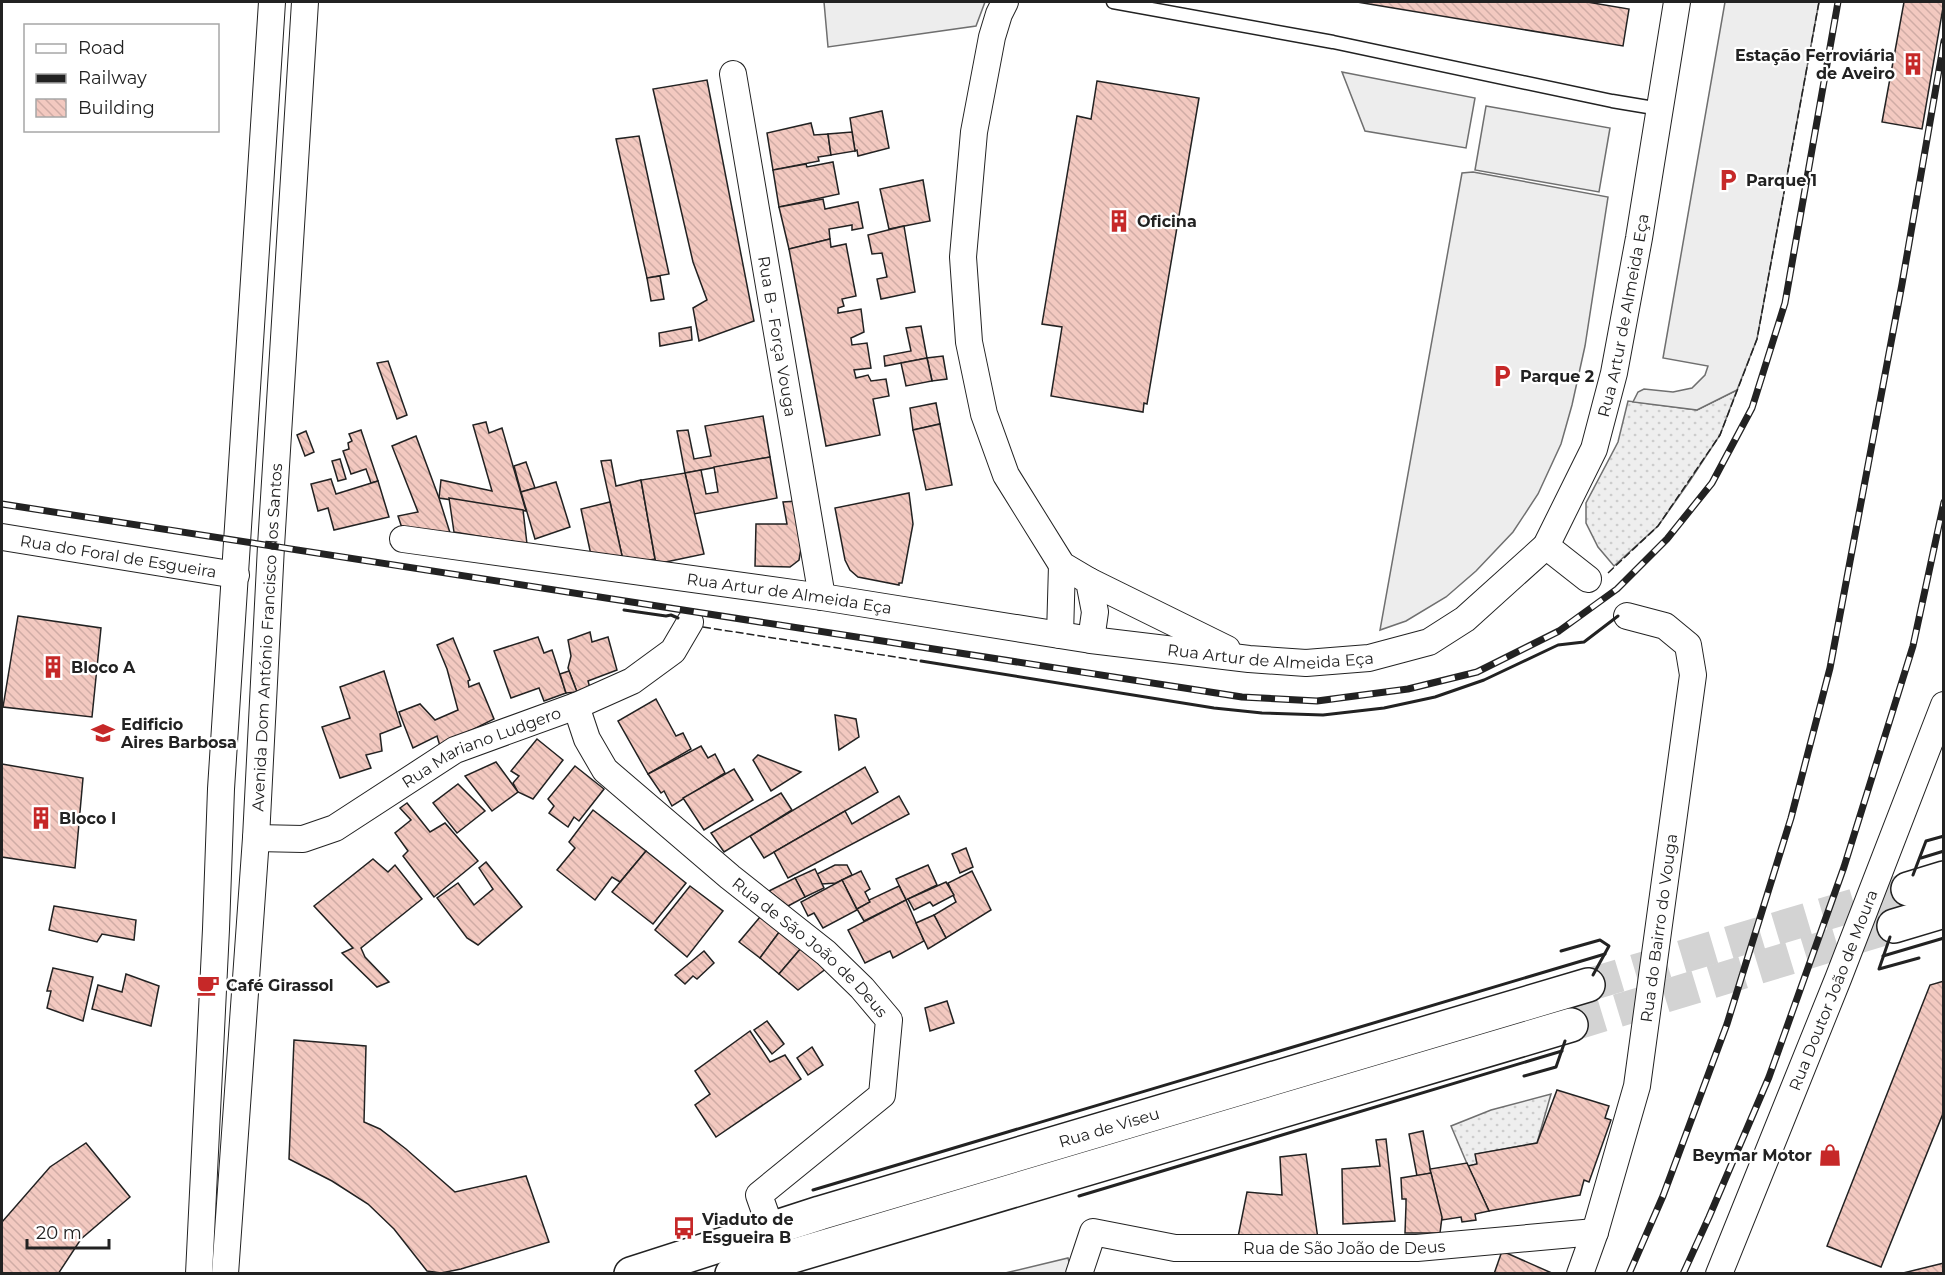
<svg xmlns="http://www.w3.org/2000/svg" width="1945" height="1275" viewBox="0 0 1945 1275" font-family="Montserrat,sans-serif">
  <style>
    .grass { fill: url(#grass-dots); stroke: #6f6f6f; stroke-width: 1.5 }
    .parking { fill: #ededed; stroke: #6f6f6f; stroke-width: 1.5 }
    .building { fill: url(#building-back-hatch); stroke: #222; stroke-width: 1.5 }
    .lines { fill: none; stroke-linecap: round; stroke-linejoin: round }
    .secondary-tunnel { stroke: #d3d3d3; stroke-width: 33; stroke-dasharray: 33 16; stroke-linecap: butt }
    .service-casing { stroke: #222; stroke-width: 15 }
    .minor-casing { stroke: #222; stroke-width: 28 }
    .secondary-casing { stroke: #222; stroke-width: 36 }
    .service { stroke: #fff; stroke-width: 12 }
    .minor { stroke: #fff; stroke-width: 26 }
    .secondary { stroke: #fff; stroke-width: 33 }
    .rail-casing { stroke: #222; stroke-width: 7 }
    .rail { stroke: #fff; stroke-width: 4.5; stroke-dasharray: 14; stroke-linecap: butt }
    .fence { stroke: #222; stroke-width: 1.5; stroke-dasharray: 8 3; stroke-linecap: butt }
    .wall { stroke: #222; stroke-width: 3 }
    .labels { text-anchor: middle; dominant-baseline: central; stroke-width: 4.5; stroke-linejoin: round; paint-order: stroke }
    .poi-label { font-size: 16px; font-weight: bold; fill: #222; stroke: #fff; text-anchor: start }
    .street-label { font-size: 16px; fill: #222; stroke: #fff }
  </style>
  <defs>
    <pattern id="grass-dots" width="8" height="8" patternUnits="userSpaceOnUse" patternTransform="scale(1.5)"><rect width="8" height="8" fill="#eee"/><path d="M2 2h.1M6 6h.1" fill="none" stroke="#ccc" stroke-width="1.8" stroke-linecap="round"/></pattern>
    <pattern id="building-back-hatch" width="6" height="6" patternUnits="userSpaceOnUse" patternTransform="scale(1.5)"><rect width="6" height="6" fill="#f3c9c0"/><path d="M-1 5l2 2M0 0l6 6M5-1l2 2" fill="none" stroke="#d0aca5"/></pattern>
  </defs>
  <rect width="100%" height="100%" fill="#fff"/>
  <g class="grass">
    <polygon points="1737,390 1720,435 1689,482 1658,526 1614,566 1598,547 1586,523 1586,503 1618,442 1628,401 1697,410"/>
    <polygon points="1551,1094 1537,1143 1476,1154 1477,1164 1468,1166 1451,1126 1491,1110"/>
  </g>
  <g class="parking">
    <polygon points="824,2 985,2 976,26 828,47"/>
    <polygon points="1725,2 1819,2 1757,339 1737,390 1697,410 1633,402 1638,392 1644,389 1673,392 1692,388 1705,375 1708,366 1663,358"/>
    <polygon points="1342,72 1475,98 1466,148 1365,131"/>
    <polygon points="1486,106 1610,128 1599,192 1475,170"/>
    <polygon points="1473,172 1608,197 1585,346 1572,405 1561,444 1538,494 1513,532 1476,571 1446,597 1406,621 1380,630 1462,173"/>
    <polygon points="1068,1258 1072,1273 1001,1274"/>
  </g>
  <g class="building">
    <polygon points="1357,2 1587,2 1629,9 1623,46"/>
    <polygon points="1904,2 1944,2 1922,129 1882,122"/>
    <polygon points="707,80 754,321 699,341 693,308 707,300 693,262 653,89"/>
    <polygon points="1097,81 1199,98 1147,404 1144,403 1143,412 1051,396 1062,327 1042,324 1077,116 1091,119"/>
    <polygon points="882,111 889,148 858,156 857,150 855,151 850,118"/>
    <polygon points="811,123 814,135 828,134 831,155 818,157 819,161 773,170 767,133"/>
    <polygon points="852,132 855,151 831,155 828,134"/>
    <polygon points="639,136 669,274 647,278 616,139"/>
    <polygon points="833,162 839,194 779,207 773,170 806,164 807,167"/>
    <polygon points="923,180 930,221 889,229 880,189"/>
    <polygon points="823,199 825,209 858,202 863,228 852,230 852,225 829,229 830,239 789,249 779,207"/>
    <polygon points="904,226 915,292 881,299 877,279 887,277 882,253 872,254 868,235"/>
    <polygon points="830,239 831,247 846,244 856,296 842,299 844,306 838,308 838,313 861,309 864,332 851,338 852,345 867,343 871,368 854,370 856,378 868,375 871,381 886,379 889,396 873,399 880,435 826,446 789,249"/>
    <polygon points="660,276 664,299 651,301 647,278"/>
    <polygon points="921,326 927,358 885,366 884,356 911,351 906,328"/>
    <polygon points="691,327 692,340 660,346 659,333"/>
    <polygon points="943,356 947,379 932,381 927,358"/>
    <polygon points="927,358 932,381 906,386 901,363"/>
    <polygon points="388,361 407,415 397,419 377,363"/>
    <polygon points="936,403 940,424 913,430 910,408"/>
    <polygon points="763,416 770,457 685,473 677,431 688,430 694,459 711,456 705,426"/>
    <polygon points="486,422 489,433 502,428 526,511 439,498 441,480 492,491 473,425"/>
    <polygon points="940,424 952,485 926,490 913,430"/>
    <polygon points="361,430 378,481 371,483 366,469 351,474 343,451 349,449 348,443 352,441 349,434"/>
    <polygon points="306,431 314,452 305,456 297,435"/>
    <polygon points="416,436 439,498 452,539 403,531 398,516 418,512 392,446"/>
    <polygon points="770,457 777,498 694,514 685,473 701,470 706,494 718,492 714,467"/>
    <polygon points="340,459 346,479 338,481 332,461"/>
    <polygon points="611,460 616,486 641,480 655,559 624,565 601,461"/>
    <polygon points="526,462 535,488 521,492 514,466"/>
    <polygon points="685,473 704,554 656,564 641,480"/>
    <polygon points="331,479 336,494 378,481 389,517 334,530 328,508 318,511 311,484"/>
    <polygon points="556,482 570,527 535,539 521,492"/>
    <polygon points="909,493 913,524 902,583 899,583 899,585 858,577 850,570 845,560 835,508"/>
    <polygon points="449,498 523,510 527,544 454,532"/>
    <polygon points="797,501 803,537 799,560 790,567 755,566 756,524 787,524 783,502"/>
    <polygon points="610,502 623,560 591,555 581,509"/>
    <polygon points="18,616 101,628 92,717 3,707"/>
    <polygon points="590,632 592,642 608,637 617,670 588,681 590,688 577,692 568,668 571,656 568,640"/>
    <polygon points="538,637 544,653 552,650 566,693 544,701 539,688 511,698 494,651"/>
    <polygon points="453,638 470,680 468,681 469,687 479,683 494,719 440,746 437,736 413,748 399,712 420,704 435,720 458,710 447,669 437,645"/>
    <polygon points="384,671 401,726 380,734 382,751 366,755 371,768 340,778 322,727 350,718 340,687"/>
    <polygon points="569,671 577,692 566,693 560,674"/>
    <polygon points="656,699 676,736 683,733 691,749 648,774 618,721"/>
    <polygon points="835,715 856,719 859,737 839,750"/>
    <polygon points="537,739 563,760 533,799 518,792 513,783 519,776 511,771"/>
    <polygon points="701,746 708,758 715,754 725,773 672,806 664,791 661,793 648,774"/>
    <polygon points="758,755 801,772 771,791 753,760"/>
    <polygon points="496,762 518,792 492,811 465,776"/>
    <polygon points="2,764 83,778 75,868 2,857"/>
    <polygon points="575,766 604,789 579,821 574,817 568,827 549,813 554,806 548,799"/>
    <polygon points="865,767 878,792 764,858 750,836"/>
    <polygon points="734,769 753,800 704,830 683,798"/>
    <polygon points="458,784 485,811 457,833 433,803"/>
    <polygon points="781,793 792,810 724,852 711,833"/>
    <polygon points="899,796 909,814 788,878 774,852 845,811 852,824"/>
    <polygon points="407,803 430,832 445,823 478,861 434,897 403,856 408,851 395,833 411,820 400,808"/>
    <polygon points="593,810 646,851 620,882 612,877 595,900 557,870 575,848 569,842"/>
    <polygon points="966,848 973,867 960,873 952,854"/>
    <polygon points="646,851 686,883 653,924 612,892"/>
    <polygon points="373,859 388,872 395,865 422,899 361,948 365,957 389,982 377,987 342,953 353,948 314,906"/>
    <polygon points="486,862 522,907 478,945 467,938 437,898 458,883 474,905 493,889 479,868"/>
    <polygon points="835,865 847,865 852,875 836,883 822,884 817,874"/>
    <polygon points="928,865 937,885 906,900 896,879"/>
    <polygon points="815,869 824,888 805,897 795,878"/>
    <polygon points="861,871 870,889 865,892 870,902 857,909 842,880"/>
    <polygon points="972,871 991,910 946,938 934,915 956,902 948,883"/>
    <polygon points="795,878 805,897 788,906 769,891"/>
    <polygon points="842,880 857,910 823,928 814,913 808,916 801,902"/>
    <polygon points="946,882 954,895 933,906 930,902 914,910 908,899"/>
    <polygon points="690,886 723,911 687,957 655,930"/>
    <polygon points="899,886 906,900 864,921 857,909 870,902 869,900"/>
    <polygon points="906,900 924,941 893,958 890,951 865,963 848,930"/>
    <polygon points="54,906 136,920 134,940 102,934 97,942 49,930"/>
    <polygon points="934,915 946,938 928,949 916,923"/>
    <polygon points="760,917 780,931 760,958 739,942"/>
    <polygon points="780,931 802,947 779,974 760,958"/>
    <polygon points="802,947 827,968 798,990 779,974"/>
    <polygon points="704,951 714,963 697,979 693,976 685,984 675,975"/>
    <polygon points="53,968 93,977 83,1021 47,1008 51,991 47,991"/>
    <polygon points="126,974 159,986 151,1026 92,1009 98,985 122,992"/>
    <polygon points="1944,981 1944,1111 1881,1267 1827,1246 1930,985"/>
    <polygon points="947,1001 954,1023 930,1031 925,1008"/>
    <polygon points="767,1021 784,1044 772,1054 754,1030"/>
    <polygon points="750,1031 770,1062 785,1055 801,1079 716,1137 695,1105 710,1094 695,1071"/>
    <polygon points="294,1040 366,1046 364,1122 380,1129 406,1149 455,1192 526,1176 549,1242 461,1269 441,1273 427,1271 394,1229 368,1204 332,1181 289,1159"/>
    <polygon points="812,1047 823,1065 808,1075 797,1058"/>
    <polygon points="1557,1090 1609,1106 1605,1118 1611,1120 1589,1182 1584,1180 1580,1195 1489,1211 1468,1166 1477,1164 1475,1154 1537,1143"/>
    <polygon points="1423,1131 1431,1173 1417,1176 1409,1134"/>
    <polygon points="1386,1139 1395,1221 1343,1224 1342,1169 1380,1166 1376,1140"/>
    <polygon points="86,1143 130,1197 81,1239 58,1274 2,1274 2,1222 50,1167"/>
    <polygon points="1306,1154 1318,1239 1238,1237 1247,1192 1282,1195 1280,1157"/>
    <polygon points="1467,1163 1489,1211 1475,1214 1476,1220 1462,1222 1461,1217 1442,1220 1430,1169"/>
    <polygon points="1431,1173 1442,1217 1440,1233 1405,1233 1406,1205 1406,1199 1402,1199 1401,1178"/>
    <polygon points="1502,1251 1554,1274 1494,1274"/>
    <polygon points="1944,1263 1944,1274 1899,1274"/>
  </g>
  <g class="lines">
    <g class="secondary-tunnel">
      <polyline points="1588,985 1908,889"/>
      <polyline points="1571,1025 1894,926"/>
    </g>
    <g class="service-casing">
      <polyline id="service" points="1113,2 1333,42 1612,101 1660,109"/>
    </g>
    <g class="minor-casing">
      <g id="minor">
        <polyline points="1005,2 999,14 992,37 974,132 963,257 969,342 984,414 1006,475 1062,565 1089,581 1095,612 1091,640"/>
        <path id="s1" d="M733,74L822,597"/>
        <path id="s2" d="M2,537L236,575"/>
        <path id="s3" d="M403,539L822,597L1091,640L1249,659L1306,663L1369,658L1429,642L1465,619L1546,546L1594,449L1614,373L1639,238L1677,2"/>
        <polyline points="1546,546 1588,579"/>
        <polyline points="1089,581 1227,649"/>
        <polyline points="1060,635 1062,565"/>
        <path id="s4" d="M576,706L587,739L605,770L730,877L826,953L862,988L889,1020L882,1095L759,1195L771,1229"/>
        <path id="s5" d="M256,838L303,839L335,828L455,750L576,706L632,681L673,651L690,622"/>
        <polyline points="199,1274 216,929 221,789 272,2"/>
        <path id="s6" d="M225,1274L256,838L271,546L305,2"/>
        <path id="s7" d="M1079,1274L1093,1232L1175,1248H1417L1595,1232"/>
        <path id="s8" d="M1580,1274L1595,1232L1637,1086L1693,675L1688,645L1665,626L1627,616"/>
        <path id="s9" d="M1719,1274L1838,979L1944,705"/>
      </g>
    </g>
    <g class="secondary-casing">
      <g id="secondary">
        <polyline points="1908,889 1944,878"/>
        <polyline points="1894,926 1944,911"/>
        <path id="s10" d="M631,1274L820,1213L1588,985"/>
        <polyline points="732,1274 1571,1025"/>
      </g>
    </g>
    <use href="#service" class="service"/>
    <use href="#minor" class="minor"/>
    <use href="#secondary" class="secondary"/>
    <g class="rail-casing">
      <g id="rail">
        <polyline points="2,504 1242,697 1317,701 1408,689 1477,672 1559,631 1617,589 1667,539 1712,483 1752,408 1785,303 1838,2"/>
        <polyline points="1629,1274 1663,1196 1727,1024 1791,818 1830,668 1902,284 1944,41"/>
        <polyline points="1683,1274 1709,1217 1769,1077 1844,867 1913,646 1944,502"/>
      </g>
    </g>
    <use href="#rail" class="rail"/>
    <g class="fence">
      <polyline points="1608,573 1658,526 1720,435 1757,339 1819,2"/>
      <polyline points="703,627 921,661"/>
    </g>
    <g class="wall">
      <polyline points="624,610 666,616 671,615 678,618"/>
      <polyline points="921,661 1214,708 1262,713 1323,715 1384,708 1435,697 1484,680 1558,645 1584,642 1618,616"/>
      <polyline points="1921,858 1944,851"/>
      <polyline points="1913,875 1926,841 1944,836"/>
      <polyline points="1890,937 1879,969 1919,958"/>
      <polyline points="1561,951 1600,940 1609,946 1593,975"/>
      <polyline points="1883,956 1944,938"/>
      <polyline points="1524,1076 1556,1067 1565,1041"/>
      <polyline points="813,1190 1605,954"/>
      <polyline points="1079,1196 1562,1051"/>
    </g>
  </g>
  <defs>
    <g id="building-bare" transform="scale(1.8)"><path d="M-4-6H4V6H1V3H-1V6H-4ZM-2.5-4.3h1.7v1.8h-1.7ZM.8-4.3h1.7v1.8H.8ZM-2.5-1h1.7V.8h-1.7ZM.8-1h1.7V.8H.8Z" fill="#c62828" stroke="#fff" stroke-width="2.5" paint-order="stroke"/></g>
    <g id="parking-bare" transform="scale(1.8)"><path d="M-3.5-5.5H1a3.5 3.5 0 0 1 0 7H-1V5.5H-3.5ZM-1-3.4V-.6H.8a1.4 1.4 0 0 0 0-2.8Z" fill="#c62828" stroke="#fff" stroke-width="2.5" paint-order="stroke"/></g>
    <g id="school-bare" transform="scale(1.8)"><path d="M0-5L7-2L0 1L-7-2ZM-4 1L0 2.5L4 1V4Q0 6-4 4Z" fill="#c62828" stroke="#fff" stroke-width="2.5" paint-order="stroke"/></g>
    <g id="cafe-bare" transform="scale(1.8)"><path d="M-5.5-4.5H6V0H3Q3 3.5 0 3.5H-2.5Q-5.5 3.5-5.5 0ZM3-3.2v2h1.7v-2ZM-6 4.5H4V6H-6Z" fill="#c62828" stroke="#fff" stroke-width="2.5" paint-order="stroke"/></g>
    <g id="shop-bare" transform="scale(1.8)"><path d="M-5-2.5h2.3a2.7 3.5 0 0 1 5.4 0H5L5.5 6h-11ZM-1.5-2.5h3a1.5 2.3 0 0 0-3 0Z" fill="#c62828" stroke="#fff" stroke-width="2.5" paint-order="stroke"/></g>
    <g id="bus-bare" transform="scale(1.8)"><path d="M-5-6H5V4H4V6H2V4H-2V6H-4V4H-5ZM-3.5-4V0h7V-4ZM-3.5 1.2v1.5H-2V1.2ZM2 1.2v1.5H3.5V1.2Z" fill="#c62828" stroke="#fff" stroke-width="2.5" paint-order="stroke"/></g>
  </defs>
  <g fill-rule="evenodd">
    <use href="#building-bare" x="1913" y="64"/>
    <use href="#parking-bare" x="1728" y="180"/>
    <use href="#building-bare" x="1119" y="221"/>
    <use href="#parking-bare" x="1502" y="376"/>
    <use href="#building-bare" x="53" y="667"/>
    <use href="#school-bare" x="103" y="733"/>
    <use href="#building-bare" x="41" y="818"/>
    <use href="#cafe-bare" x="208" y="985"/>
    <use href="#shop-bare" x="1830" y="1155"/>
    <use href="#bus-bare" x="684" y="1228"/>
  </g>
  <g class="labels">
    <g class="poi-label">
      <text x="1895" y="55" text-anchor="end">Estação Ferroviária<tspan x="1895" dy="18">de Aveiro</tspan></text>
      <text x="1746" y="180">Parque 1</text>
      <text x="1137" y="221">Oficina</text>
      <text x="1520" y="376">Parque 2</text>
      <text x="71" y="667">Bloco A</text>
      <text x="121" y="724">Edificio<tspan x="121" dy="18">Aires Barbosa</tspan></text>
      <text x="59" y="818">Bloco I</text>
      <text x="226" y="985">Café Girassol</text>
      <text x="1812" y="1155" text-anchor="end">Beymar Motor</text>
      <text x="702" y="1219">Viaduto de<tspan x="702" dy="18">Esgueira B</tspan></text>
    </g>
    <g class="street-label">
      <text stroke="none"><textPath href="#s3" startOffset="1434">Rua Artur de Almeida Eça</textPath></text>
      <text stroke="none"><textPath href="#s1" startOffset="266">Rua B - Força Vouga</textPath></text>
      <text stroke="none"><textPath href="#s2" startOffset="118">Rua do Foral de Esgueira</textPath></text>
      <text stroke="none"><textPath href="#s3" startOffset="390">Rua Artur de Almeida Eça</textPath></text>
      <text stroke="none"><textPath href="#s6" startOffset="638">Avenida Dom António Francisco dos Santos</textPath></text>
      <text stroke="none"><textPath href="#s3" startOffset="876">Rua Artur de Almeida Eça</textPath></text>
      <text stroke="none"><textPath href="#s5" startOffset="249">Rua Mariano Ludgero</textPath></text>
      <text stroke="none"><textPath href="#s8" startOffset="356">Rua do Bairro do Vouga</textPath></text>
      <text stroke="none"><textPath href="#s4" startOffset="342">Rua de São João de Deus</textPath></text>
      <text stroke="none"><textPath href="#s9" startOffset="306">Rua Doutor João de Moura</textPath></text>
      <text stroke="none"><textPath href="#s10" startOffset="500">Rua de Viseu</textPath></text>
      <text stroke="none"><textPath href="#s7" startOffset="297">Rua de São João de Deus</textPath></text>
    </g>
  </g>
  <rect width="1945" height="1275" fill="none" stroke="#222222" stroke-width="6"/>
  <rect x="24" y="24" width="195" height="108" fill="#ffffff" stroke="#a7a7a7" stroke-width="1.5"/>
  <rect x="36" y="44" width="30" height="9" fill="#ffffff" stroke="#a7a7a7" stroke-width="1.5"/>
  <text x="78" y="54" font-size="18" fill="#222222">Road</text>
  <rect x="36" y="74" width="30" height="9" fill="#222222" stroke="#a7a7a7" stroke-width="1.5"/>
  <text x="78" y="84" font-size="18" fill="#222222">Railway</text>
  <rect x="36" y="99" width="30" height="18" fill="url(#building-back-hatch)" stroke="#a7a7a7" stroke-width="1.5"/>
  <text x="78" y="114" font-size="18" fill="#222222">Building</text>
  <path d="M27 1239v9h82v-9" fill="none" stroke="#222222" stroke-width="3"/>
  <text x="36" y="1239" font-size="18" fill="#222222" stroke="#ffffff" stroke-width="4.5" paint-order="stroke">20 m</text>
</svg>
